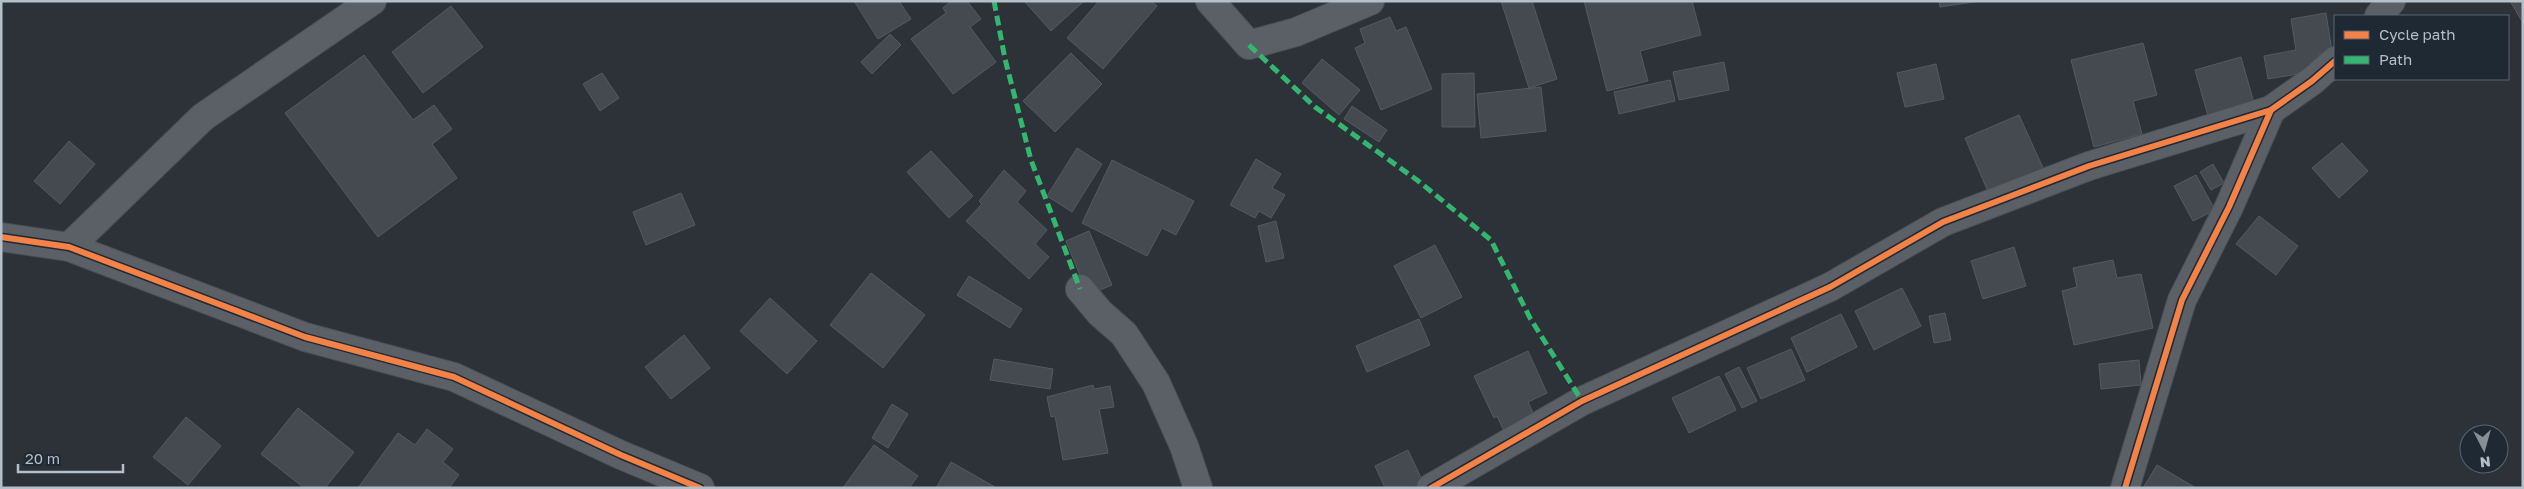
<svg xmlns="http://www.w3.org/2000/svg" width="2524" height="489" viewBox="0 0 2524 489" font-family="'Golos Text',sans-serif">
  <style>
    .building { fill: #454a50; stroke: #545a60 }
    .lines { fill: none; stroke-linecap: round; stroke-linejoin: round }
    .street-casing { stroke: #4a4e53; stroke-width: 30 }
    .street { stroke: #5b6067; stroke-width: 28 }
    .quiet { stroke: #33b770; stroke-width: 5; stroke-dasharray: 10 5; stroke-linecap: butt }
    .cycleway-casing { stroke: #1f2934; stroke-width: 9 }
    .cycleway { stroke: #f48246; stroke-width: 6 }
  </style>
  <rect width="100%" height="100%" fill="#2c3238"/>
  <g class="building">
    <polygon points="854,1 899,1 911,19 878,39"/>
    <polygon points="951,1 967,1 981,19 970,27 996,62 953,94 911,39 946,13 943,8"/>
    <polygon points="1024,1 1084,1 1051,31"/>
    <polygon points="1099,1 1151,1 1157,6 1103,69 1067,38"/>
    <polygon points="1501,1 1532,1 1557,79 1529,88"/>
    <polygon points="1584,1 1692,1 1701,35 1640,51 1648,81 1607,91"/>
    <polygon points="1939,1 1980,1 1940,7"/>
    <polygon points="2510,1 2523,1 2523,23"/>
    <polygon points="451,6 483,47 423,93 392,52"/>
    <polygon points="2326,13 2332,51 2319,54 2322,70 2268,79 2264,56 2296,50 2291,19"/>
    <polygon points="1390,17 1396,31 1406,27 1432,89 1381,110 1355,48 1365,43 1360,29"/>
    <polygon points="890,34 901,45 872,74 861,62"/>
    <polygon points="2143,43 2157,95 2133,101 2142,134 2094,147 2071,60"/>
    <polygon points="1071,53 1102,84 1055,132 1023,101"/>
    <polygon points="364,55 413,120 434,105 452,129 432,144 457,178 378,237 285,113"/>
    <polygon points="2241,57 2254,103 2208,116 2195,70"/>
    <polygon points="1322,59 1360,90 1339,115 1302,83"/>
    <polygon points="1724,62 1729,90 1679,100 1673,72"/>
    <polygon points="1936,64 1944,99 1905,107 1897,73"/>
    <polygon points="602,73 619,98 600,111 583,84"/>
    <polygon points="1474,73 1475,127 1442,127 1442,74"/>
    <polygon points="1670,80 1675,101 1619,114 1614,92"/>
    <polygon points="1541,87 1546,131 1481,138 1477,94"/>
    <polygon points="1352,106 1387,130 1379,142 1344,119"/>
    <polygon points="2019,115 2044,170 1989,194 1965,138"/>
    <polygon points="69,141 95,164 60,204 34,181"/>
    <polygon points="2342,143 2368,171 2339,198 2312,168"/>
    <polygon points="1077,148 1102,164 1072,212 1047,196"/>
    <polygon points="931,151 973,196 949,218 907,172"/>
    <polygon points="1256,159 1281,174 1272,188 1285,195 1271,218 1259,211 1255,218 1230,205"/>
    <polygon points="1112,160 1194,201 1176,235 1162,228 1147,256 1082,223"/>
    <polygon points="2213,164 2224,183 2211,190 2200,172"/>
    <polygon points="1004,170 1026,191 1017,202 1047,230 1035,244 1049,257 1029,279 966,221 982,204 979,201"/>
    <polygon points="2196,175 2215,210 2193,221 2174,186"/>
    <polygon points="681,193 695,225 646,245 633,212"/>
    <polygon points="2259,216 2298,246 2276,275 2236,244"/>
    <polygon points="1276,221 1284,258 1266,262 1258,226"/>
    <polygon points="1089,231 1112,285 1088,295 1066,241"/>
    <polygon points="1435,245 1462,297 1421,318 1394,266"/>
    <polygon points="2014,247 2026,286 1983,299 1971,261"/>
    <polygon points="2113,260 2117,278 2141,274 2153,328 2074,345 2062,291 2077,287 2073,268"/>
    <polygon points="871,273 925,315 883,368 830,325"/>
    <polygon points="969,276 1022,309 1010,328 957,295"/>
    <polygon points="1902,288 1921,326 1874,350 1855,311"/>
    <polygon points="770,298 817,341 787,374 740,331"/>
    <polygon points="1945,313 1951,340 1934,343 1929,316"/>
    <polygon points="1841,314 1857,347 1807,372 1791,338"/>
    <polygon points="1419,319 1430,345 1367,372 1356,346"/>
    <polygon points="684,335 710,368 671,399 645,367"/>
    <polygon points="1791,349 1805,380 1761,399 1747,368"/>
    <polygon points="1528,351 1547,393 1528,402 1535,417 1504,431 1497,416 1494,418 1474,376"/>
    <polygon points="994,359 1053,369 1050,389 990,380"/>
    <polygon points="2139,360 2141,385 2101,389 2099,364"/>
    <polygon points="1739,367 1757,401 1742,408 1725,374"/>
    <polygon points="1719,376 1736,410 1689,433 1672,398"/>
    <polygon points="1093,385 1094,389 1110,386 1114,407 1099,409 1108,453 1063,460 1055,416 1051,417 1047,397"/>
    <polygon points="892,404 908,414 888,448 872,438"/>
    <polygon points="298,408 354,452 325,488 304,488 261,454"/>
    <polygon points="186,417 221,446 188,485 153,457"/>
    <polygon points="427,429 453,449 443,462 459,475 449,488 358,488 398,433 415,445"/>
    <polygon points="874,445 918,476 909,488 843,488"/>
    <polygon points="1408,450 1423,482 1411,488 1385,488 1375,466"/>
    <polygon points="951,462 995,487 936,488"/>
    <polygon points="2157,465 2196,488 2143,488"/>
  </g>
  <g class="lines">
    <g class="street-casing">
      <g id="street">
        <polyline points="1210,1 1249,45 1296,32 1370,1"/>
        <polyline points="2379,16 2391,1"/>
        <polyline points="1,237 69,247 305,337 454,377 621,455 700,488"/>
        <polyline points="69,247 203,117 372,1"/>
        <polyline points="1080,289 1100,313 1124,334 1156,383 1184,446 1198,488"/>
        <polyline points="1431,488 1582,401 1830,287 1943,222 2089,166 2271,110 2312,81 2335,61"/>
        <polyline points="2125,488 2182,300 2229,207 2271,110"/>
      </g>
    </g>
    <use href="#street" class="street"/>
    <g class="quiet">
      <polyline points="994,1 1005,59 1031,160 1080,289"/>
      <polyline points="1249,45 1315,107 1417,180 1491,240 1530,318 1582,401"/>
    </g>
    <g class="cycleway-casing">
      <g id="cycleway">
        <polyline points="1,237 69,247 305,337 454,377 621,455 700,488"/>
        <polyline points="1431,488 1582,401 1830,287 1943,222 2089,166 2271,110 2312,81 2335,61"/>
        <polyline points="2125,488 2182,300 2229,207 2271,110"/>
      </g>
    </g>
    <use href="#cycleway" class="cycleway"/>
  </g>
  <rect width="2524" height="489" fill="none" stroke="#b6bfc9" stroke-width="5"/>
  <rect x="2334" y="15" width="175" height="65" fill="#1f2934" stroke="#5b6570"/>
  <rect x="2344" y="31" width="25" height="8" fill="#f48246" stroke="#5b6570"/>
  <text x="2379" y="40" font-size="15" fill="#b6bfc9">Cycle path</text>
  <rect x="2344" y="56" width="25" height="8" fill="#33b770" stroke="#5b6570"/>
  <text x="2379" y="65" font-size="15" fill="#b6bfc9">Path</text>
  <g transform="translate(2484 449) rotate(174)"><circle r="24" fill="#1f2934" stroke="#5b6570"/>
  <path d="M0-4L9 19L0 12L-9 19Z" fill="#868e96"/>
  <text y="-8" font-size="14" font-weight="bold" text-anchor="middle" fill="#b6bfc9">N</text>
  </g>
  <path d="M18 464v8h105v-8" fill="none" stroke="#b6bfc9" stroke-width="2.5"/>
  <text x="25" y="464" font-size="15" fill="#b6bfc9" stroke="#1f2934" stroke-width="4" paint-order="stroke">20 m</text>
</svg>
